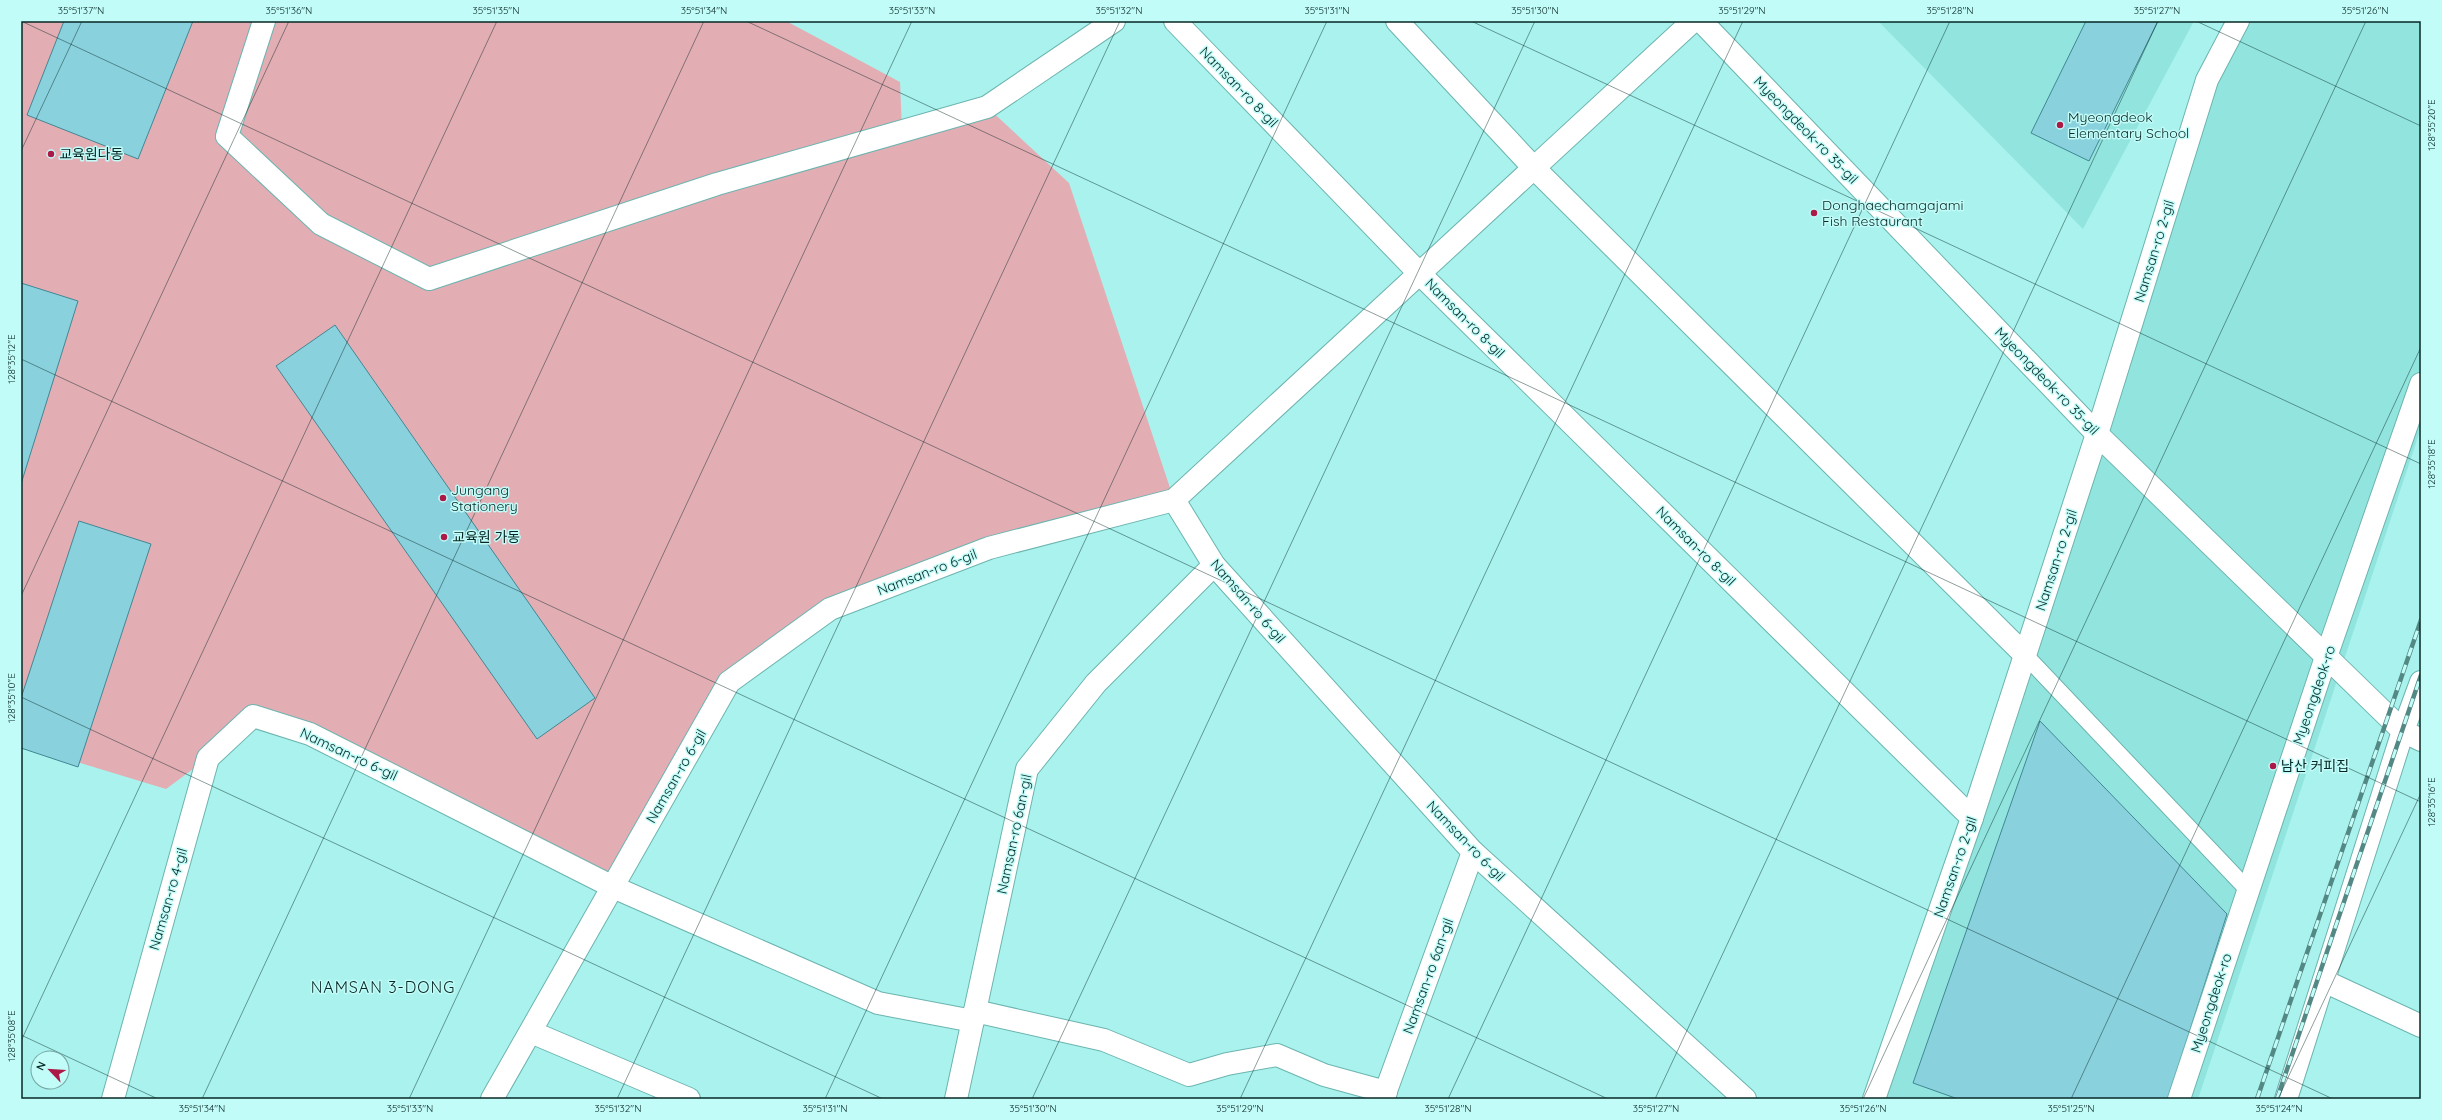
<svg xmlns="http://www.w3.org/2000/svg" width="2442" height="1120" viewBox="0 0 2442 1120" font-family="Quicksand,'Noto Sans KR',sans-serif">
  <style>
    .built { fill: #92e5df }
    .green { fill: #e3adb4 }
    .building { fill: #8ad1de; stroke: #418793 }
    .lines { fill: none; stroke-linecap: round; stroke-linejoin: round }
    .service-casing { stroke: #6cb4af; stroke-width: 18 }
    .minor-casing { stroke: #6cb4af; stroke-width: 24 }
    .tertiary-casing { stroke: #6cb4af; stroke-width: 24 }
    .secondary-casing { stroke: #6cb4af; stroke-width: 24 }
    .service { stroke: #fff; stroke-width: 16 }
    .minor { stroke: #fff; stroke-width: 22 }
    .tertiary { stroke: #fff; stroke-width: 22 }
    .secondary { stroke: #fff; stroke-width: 22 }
    .rail-casing { stroke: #548884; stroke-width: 4.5 }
    .rail { stroke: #c2fcf8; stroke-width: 3; stroke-dasharray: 9; stroke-linecap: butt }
    .ticks { fill: none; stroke: #072725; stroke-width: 1; stroke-opacity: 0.45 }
    .poi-dot { fill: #ac1947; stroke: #c2fcf8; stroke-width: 1.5 }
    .labels { text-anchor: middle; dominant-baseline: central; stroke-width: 3; stroke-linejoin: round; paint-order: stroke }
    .street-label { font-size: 14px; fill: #072725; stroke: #c2fcf8 }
    .poi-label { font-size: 14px; fill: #072725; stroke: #c2fcf8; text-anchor: start }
    .quarter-label { font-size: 16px; letter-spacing: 1px; fill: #072725; stroke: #c2fcf8 }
    .neatline { fill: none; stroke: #072725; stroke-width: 1.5 }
    .ticks-label { font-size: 10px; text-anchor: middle; fill: #072725 }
  </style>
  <rect width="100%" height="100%" fill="#a9f2ed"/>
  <g class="built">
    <polygon points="1878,21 2194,21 2083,229"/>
    <polygon points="2238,21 2421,21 2421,428 2198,1099 1874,1099"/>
  </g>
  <polygon class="green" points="21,21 786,21 900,82 902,131 987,107 1069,183 1174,500 830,609 729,682 613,887 253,716 208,758 166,789 21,745"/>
  <g class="building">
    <polygon points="64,21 193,21 138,159 27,115"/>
    <polygon points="2086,21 2158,21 2089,161 2031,133"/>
    <polygon points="21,283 78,301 21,484"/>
    <polygon points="335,325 595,698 537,739 276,366"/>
    <polygon points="79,521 151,544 78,767 21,748 21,698"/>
    <polygon points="2040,721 2227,914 2168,1099 1958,1099 1913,1083"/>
  </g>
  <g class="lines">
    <g class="service-casing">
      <polyline id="service" points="2025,655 2248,890"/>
    </g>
    <g class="minor-casing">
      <g id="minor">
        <polyline points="264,21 227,136 321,224 429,279 717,184 987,107 1114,21"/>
        <polyline points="1175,21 1420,274 1972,818"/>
        <polyline points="1397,21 1534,168 2025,655"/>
        <polyline points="1174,500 1214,565 1473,852 1745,1099"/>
        <polyline points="2403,731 2421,740"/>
        <polyline points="2324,981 2421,1026"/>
        <polyline points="975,1011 1104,1040 1189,1075 1227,1064 1277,1055 1324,1075 1386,1092"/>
        <polyline points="531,1032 689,1099"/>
        <polyline points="113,1099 208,758 253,716 310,734 613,887 878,1003 973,1021"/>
        <polyline points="492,1099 729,682 830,609 989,548 1174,500 1693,21"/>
        <polyline points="956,1099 1027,769 1096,683 1214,565"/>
        <polyline points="1383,1099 1473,852"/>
        <polyline points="1874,1099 1972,818 2097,434 2207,80 2238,21"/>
      </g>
    </g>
    <g class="tertiary-casing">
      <polyline id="tertiary" points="1701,21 2097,434 2403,731"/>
    </g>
    <g class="secondary-casing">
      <g id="secondary">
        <polyline points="2179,1099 2326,657 2421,384"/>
        <polyline points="2286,1099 2403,731 2421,682"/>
      </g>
    </g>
    <use href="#service" class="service"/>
    <use href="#minor" class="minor"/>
    <use href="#tertiary" class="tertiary"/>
    <use href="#secondary" class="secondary"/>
    <g class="rail-casing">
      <g id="rail">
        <polyline points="2257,1099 2421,620"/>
        <polyline points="2277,1099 2421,675"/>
      </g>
    </g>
    <use href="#rail" class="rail"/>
  </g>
  <path class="ticks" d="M21,21L2333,1099M746,21L2421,802M1471,21L2421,464M2196,21L2421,126M21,151L82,21M21,359L1608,1099M21,596L289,21M21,697L883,1099M21,1035L158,1099M21,1041L497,21M202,1099L704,21M409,1099L912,21M617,1099L1120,21M825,1099L1327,21M1032,1099L1535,21M1240,1099L1743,21M1448,1099L1950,21M1655,1099L2158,21M1863,1099L2366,21M2071,1099L2421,347M2278,1099L2421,793"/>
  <g class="poi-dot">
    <circle cx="2060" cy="125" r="4"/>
    <circle cx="51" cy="154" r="4"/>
    <circle cx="1814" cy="213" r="4"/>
    <circle cx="443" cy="498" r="4"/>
    <circle cx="444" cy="537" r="4"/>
    <circle cx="2273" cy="766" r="4"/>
  </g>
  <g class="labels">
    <g class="street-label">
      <text transform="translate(1239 87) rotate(46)">Namsan-ro 8-gil</text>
      <text transform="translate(1806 130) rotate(46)">Myeongdeok-ro 35-gil</text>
      <text transform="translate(2154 251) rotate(-73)">Namsan-ro 2-gil</text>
      <text transform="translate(1465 318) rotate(45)">Namsan-ro 8-gil</text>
      <text transform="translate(2047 381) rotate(46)">Myeongdeok-ro 35-gil</text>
      <text transform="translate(1696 546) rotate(45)">Namsan-ro 8-gil</text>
      <text transform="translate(2056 560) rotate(-72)">Namsan-ro 2-gil</text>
      <text transform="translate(927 572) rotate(-21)">Namsan-ro 6-gil</text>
      <text transform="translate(1248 601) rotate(49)">Namsan-ro 6-gil</text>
      <text transform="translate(2314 695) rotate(-71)">Myeongdeok-ro</text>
      <text transform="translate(349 754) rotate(25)">Namsan-ro 6-gil</text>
      <text transform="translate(676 776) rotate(-60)">Namsan-ro 6-gil</text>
      <text transform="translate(1014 834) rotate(-78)">Namsan-ro 6an-gil</text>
      <text transform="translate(1466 841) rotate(46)">Namsan-ro 6-gil</text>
      <text transform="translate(1955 867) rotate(-71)">Namsan-ro 2-gil</text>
      <text transform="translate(168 899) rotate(-74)">Namsan-ro 4-gil</text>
      <text transform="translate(1428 976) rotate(-70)">Namsan-ro 6an-gil</text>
      <text transform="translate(2211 1003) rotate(-72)">Myeongdeok-ro</text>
    </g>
    <g class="poi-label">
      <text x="2068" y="117">Myeongdeok<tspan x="2068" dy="16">Elementary School</tspan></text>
      <text x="59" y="154">교육원다동</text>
      <text x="1822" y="205">Donghaechamgajami<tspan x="1822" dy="16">Fish Restaurant</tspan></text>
      <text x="451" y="490">Jungang<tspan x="451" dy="16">Stationery</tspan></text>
      <text x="452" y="537">교육원 가동</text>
      <text x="2281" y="766">남산 커피집</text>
    </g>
    <g class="quarter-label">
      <text x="383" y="987">NAMSAN 3-DONG</text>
    </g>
  </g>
  <rect width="2442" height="1120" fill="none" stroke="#c2fcf8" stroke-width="44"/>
  <g transform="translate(50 1070) rotate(295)"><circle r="19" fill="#c2fcf8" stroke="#77a7a4"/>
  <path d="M0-3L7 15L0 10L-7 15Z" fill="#ac1947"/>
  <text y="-6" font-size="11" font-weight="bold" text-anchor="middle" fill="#072725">N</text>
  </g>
  <rect x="22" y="22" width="2398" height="1076" class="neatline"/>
  <g class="ticks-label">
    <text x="81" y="14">35°51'37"N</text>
    <text x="289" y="14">35°51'36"N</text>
    <text x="496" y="14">35°51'35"N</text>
    <text x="704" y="14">35°51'34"N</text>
    <text x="912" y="14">35°51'33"N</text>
    <text x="1119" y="14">35°51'32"N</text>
    <text x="1327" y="14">35°51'31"N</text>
    <text x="1535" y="14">35°51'30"N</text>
    <text x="1742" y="14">35°51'29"N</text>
    <text x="1950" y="14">35°51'28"N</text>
    <text x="2157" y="14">35°51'27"N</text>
    <text x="2365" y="14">35°51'26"N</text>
    <text transform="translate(2431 125) rotate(-90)" y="4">128°35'20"E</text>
    <text transform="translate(11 359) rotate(-90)" y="4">128°35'12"E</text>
    <text transform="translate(2431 464) rotate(-90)" y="4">128°35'18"E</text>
    <text transform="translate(11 698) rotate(-90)" y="4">128°35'10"E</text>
    <text transform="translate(2431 802) rotate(-90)" y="4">128°35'16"E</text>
    <text transform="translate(11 1036) rotate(-90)" y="4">128°35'08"E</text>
    <text x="202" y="1112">35°51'34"N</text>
    <text x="410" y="1112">35°51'33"N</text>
    <text x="618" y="1112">35°51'32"N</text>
    <text x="825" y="1112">35°51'31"N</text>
    <text x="1033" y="1112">35°51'30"N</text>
    <text x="1240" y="1112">35°51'29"N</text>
    <text x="1448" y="1112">35°51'28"N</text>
    <text x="1656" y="1112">35°51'27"N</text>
    <text x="1863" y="1112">35°51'26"N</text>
    <text x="2071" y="1112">35°51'25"N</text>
    <text x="2279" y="1112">35°51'24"N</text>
  </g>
</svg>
